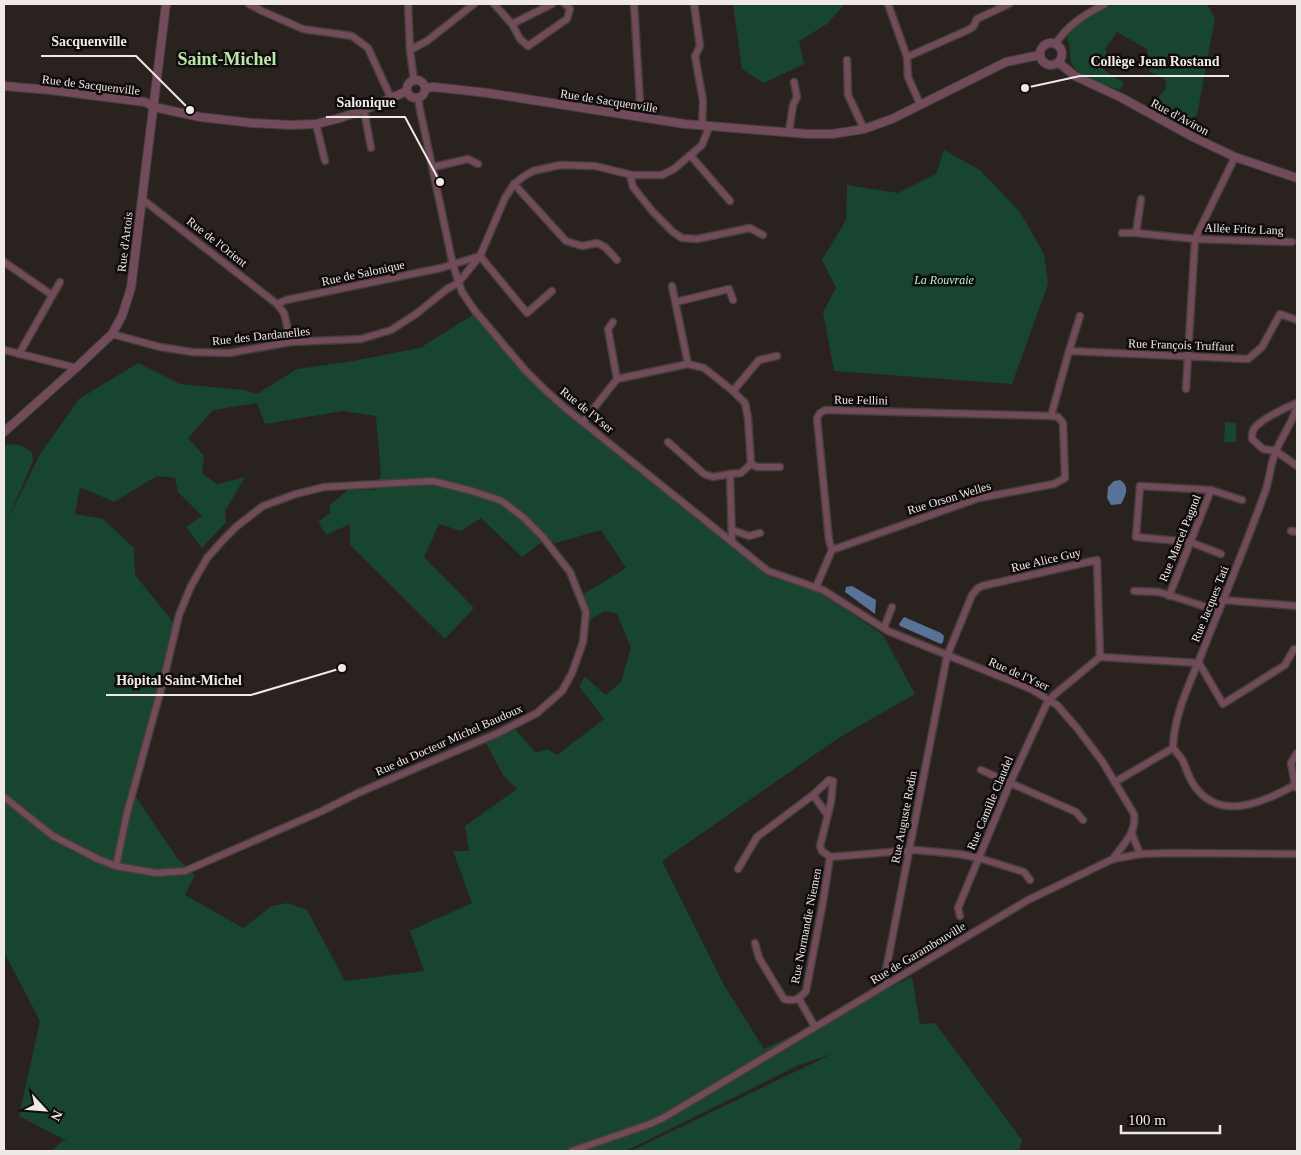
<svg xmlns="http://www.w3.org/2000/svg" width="1301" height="1155" viewBox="0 0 1301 1155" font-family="'Times New Roman',serif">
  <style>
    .green { fill: #17452f; fill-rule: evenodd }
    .water { fill: #597298 }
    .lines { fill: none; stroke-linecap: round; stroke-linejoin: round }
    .minor-casing { stroke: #463e3b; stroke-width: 9 }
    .tertiary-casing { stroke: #463e3b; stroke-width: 10 }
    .minor { stroke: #724b5b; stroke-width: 6 }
    .tertiary { stroke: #724b5b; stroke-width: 8 }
    .labels { text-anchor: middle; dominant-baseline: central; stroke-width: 5; stroke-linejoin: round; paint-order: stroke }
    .street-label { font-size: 12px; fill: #efe9e8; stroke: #100c0b }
    .park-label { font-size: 12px; font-style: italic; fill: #a7f4c9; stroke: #100c0b }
    .district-label { font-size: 18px; font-weight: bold; fill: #b7e7a6; stroke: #100c0b }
    .leader { fill: none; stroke: #efe9e8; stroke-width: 2 }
    .callout-dot { fill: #efe9e8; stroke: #100c0b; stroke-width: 2 }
    .callout-label { font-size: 14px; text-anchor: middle; font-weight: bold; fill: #efe9e8; stroke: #100c0b; stroke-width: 5; stroke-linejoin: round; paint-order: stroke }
  </style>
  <rect width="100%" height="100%" fill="#2a221f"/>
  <g class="green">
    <polygon points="733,4 845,4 827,24 799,41 804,64 764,83 742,69"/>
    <path d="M1115,4H1207L1215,18L1197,115L1183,124L1149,107L1165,90L1166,82L1163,77L1149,72L1153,59L1148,55L1147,49L1117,32L1105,49L1108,55L1103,65L1104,70L1124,83L1120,90C1107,85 1078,77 1072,64C1068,56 1072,47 1067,38C1076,19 1097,12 1115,4Z"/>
    <polygon points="944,150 980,170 1020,212 1044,254 1048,284 1012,384 834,371 823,312 836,288 822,260 846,220 847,185 898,193 936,174"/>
    <path d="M474,314L544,393L658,483L770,577L821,592L883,635L915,694L840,737L662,861L724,985L764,1049L912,977L920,1024L935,1023L1022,1140L1019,1151H631L832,1054L799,1065L626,1151H52L62,1141H67L19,1116L40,1021L4,952V445C16,443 23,444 32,453L33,461L8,519L40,454L79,399L138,363L180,384L245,390L257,394L297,369L347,362L420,348ZM257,403L265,424L343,411L376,416L381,475L376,490L349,489L329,506L331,512L318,522L326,535L350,524V545L445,639L474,608L424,557L439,524L461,531L481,518L522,557L546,539L556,543L601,530L626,568L584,594L590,620L605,611L617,614L631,648L621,682L606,695L585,677L579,686L604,719L557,755L547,749L536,753L515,729L486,743L503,775L517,789L465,826L469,851H453L472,903L410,931L424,971L345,981L307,910L288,903L272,906L243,928L185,895L195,875L177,858L134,794L174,623L135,575L134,548L103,519L75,514L80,487L114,502L157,476L175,478L178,492L202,516L186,527L202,548L226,522L225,511L245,477L217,484L202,473L204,456L188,438L213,410Z"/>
    <polygon points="1225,422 1236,423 1236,442 1224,442"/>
  </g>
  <g class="water">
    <path d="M1120,480C1130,486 1126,495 1121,504L1111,505L1107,498L1108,487L1114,481Z"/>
    <polygon points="852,586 876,600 875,614 845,592 846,587"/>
    <polygon points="904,617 941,633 944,636 943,642 941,644 900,626 899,624"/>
  </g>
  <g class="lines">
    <g class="minor-casing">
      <g id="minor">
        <polyline points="249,4 262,11 303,29 352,36 368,48 391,98"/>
        <polyline points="408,4 410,50 414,81"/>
        <polyline points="494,4 512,24 552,4"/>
        <polyline points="634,4 641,118"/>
        <polyline points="694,4 700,46 695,56 703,101 702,126"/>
        <polyline points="888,4 907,57 908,77 920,104"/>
        <polyline points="512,24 520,39 528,46 567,19 570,9 565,4"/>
        <path d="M1056,43C1069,24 1084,15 1105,4"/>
        <polyline points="410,50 427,41 474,4"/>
        <polyline points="907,57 968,30 973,27 977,19 1009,4"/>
        <polyline points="847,60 848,95 864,129"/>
        <path d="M419,98V105L453,265L462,292L475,311L525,370L544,389L564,407L768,571L823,590L888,631L1031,689L1057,705L1077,728L1102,761L1134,814C1137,833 1123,844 1113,859"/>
        <polyline points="364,110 371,148"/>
        <polyline points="316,124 325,161"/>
        <polyline points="789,132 793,105 797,97 794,82"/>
        <polyline points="690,155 730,201"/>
        <polyline points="433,167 468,159 478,164"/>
        <polyline points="632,175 631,179 633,187 653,212 673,232 682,238 697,239 750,228 763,235"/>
        <polyline points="514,184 566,241 582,246 597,243 605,247 617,260"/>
        <polyline points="142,199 277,304 284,313 291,342"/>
        <polyline points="1141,199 1136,233 1195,239 1292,242"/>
        <polyline points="1122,233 1136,233"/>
        <polyline points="480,256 527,313 552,291"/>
        <polyline points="4,262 52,295"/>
        <polyline points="672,286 688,364"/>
        <polyline points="676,302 729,289 733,300"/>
        <polyline points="277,304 286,300 441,268 480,256"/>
        <polyline points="112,334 160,347 192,352 229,353 291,342 361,339 391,330 416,314 447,289 458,283 480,256 505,198 514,184 523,177 533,171 560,165 595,166 632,175 662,175 674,169 702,145 709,127"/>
        <polyline points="4,350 77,368"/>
        <polyline points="1069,351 1080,316"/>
        <polyline points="19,354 60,282"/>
        <polyline points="617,379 688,364 704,368 733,391 759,360 777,356"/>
        <polyline points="1186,389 1195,239 1235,157"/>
        <path d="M1297,403C1287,407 1256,421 1253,431C1252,433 1252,436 1252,439L1263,449L1276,451L1297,466"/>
        <polyline points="1051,416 1069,351 1248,359 1262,347 1280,314 1297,320"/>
        <polyline points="583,422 617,379 608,329 613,322"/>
        <polyline points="668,442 704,474 713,477 730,474"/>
        <polyline points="751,464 757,467 780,467"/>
        <polyline points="732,530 749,536 760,533"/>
        <polyline points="1291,531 1297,532"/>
        <polyline points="732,542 730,474 741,473 751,464 748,418 745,403 733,391"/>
        <polyline points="1221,554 1190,542 1136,537 1140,486 1211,490 1242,500"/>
        <polyline points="816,587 832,550 829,540 817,418 820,413 825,410 1051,416 1058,417 1063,423 1065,478 1054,484 979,498 832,550"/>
        <polyline points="1134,591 1159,592 1219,611"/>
        <polyline points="1169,596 1211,490"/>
        <polyline points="1222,600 1297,606"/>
        <polyline points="884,628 892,607"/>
        <path d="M1173,748C1174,710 1194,676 1207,640C1227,591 1247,542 1265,492C1270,479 1270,464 1276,451C1282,436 1292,423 1297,407"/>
        <path d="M1173,748C1176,752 1180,756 1183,761C1187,770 1189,780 1196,788C1222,822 1266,801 1295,785L1297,788"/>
        <polyline points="981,770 1076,812 1083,820"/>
        <polyline points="1115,782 1173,748"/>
        <polyline points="1295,785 1291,763 1297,753"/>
        <polyline points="813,795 827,814"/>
        <polyline points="4,797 53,836 98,859 116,866 156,873 185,871 322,811 358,793 498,733 537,713 562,691 572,673 583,642 586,612 570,572 542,536 524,518 502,501 472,491 433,481 324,487 296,494 263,506 237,526 224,539 207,558 191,586 179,615 163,682 127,813 116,866"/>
        <polyline points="1132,834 1140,854"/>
        <polyline points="830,857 915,850 959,854 979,858 1024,872 1030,880"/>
        <polyline points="738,869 757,837 813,795 829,780 833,781 831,802 820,846 822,851 830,857"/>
        <polyline points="960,916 958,908 1010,783 1046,705 1054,695 1100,657 1199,663 1223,704 1285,665 1294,649"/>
        <path d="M755,943L759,958L784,999C795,1002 799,999 806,991L823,902L830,857"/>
        <polyline points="888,983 885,975 947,656 972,595 978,588 982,586 1097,560 1100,657"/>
        <polyline points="799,999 815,1027"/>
        <polyline points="572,1151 650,1124 663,1118 1028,900 1113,859 1140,854 1169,853 1297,854"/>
      </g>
    </g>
    <g class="tertiary-casing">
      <g id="tertiary">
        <circle cx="1051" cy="54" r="11"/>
        <polyline points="1059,63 1075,76 1122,98 1193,137 1235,157 1297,178"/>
        <circle cx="416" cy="89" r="9"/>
        <polyline points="4,86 50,90 145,102 154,107 200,117 252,123 290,125 316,124 340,118 364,110 407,91"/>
        <polyline points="425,88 434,87 488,93 685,124 808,134 832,134 864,129 892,119 1006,62 1040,55"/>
        <polyline points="4,432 78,366 112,334 122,316 131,288 166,4"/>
      </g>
    </g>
    <use href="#minor" class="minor"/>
    <use href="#tertiary" class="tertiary"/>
  </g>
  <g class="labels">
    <g class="street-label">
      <text transform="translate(91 85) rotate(7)">Rue de Sacquenville</text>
      <text transform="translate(609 101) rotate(9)">Rue de Sacquenville</text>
      <text transform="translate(1180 117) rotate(28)">Rue d'Aviron</text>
      <text transform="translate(1244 229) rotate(2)">Allée Fritz Lang</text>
      <text transform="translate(125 242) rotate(-83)">Rue d'Artois</text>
      <text transform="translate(217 242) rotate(38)">Rue de l'Orient</text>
      <text transform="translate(363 273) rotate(-12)">Rue de Salonique</text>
      <text transform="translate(261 336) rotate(-6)">Rue des Dardanelles</text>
      <text transform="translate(1181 345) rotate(2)">Rue François Truffaut</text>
      <text transform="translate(861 400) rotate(1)">Rue Fellini</text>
      <text transform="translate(587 410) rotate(39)">Rue de l'Yser</text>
      <text transform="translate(949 498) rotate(-17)">Rue Orson Welles</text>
      <text transform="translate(1180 538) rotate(-68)">Rue Marcel Pagnol</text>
      <text transform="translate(1046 560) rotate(-13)">Rue Alice Guy</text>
      <text transform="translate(1210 604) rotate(-68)">Rue Jacques Tati</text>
      <text transform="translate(1019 674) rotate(24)">Rue de l'Yser</text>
      <text transform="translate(449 740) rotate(-24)">Rue du Docteur Michel Baudoux</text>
      <text transform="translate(990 803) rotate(-67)">Rue Camille Claudel</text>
      <text transform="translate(904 817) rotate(-79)">Rue Auguste Rodin</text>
      <text transform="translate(806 926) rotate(-79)">Rue Normandie Niemen</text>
      <text transform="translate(918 953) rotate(-31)">Rue de Garambouville</text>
    </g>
    <g class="park-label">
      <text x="944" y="280">La Rouvraie</text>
    </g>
    <g class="district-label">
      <text x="227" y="59">Saint-Michel</text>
    </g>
  </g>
  <path class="leader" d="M190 110L136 56H41M1025 88L1080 76H1229M440 182L405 117H326M342 668L251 695H106"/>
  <g class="callout-dot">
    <circle cx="190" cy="110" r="5"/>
    <circle cx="1025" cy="88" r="5"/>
    <circle cx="440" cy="182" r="5"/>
    <circle cx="342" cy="668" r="5"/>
  </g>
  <g class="callout-label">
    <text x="89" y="46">Sacquenville</text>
    <text x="1155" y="66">Collège Jean Rostand</text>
    <text x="366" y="107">Salonique</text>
    <text x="179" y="685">Hôpital Saint-Michel</text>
  </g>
  <rect width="1301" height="1155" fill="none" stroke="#efe9e8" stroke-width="10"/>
  <g transform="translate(45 1110) rotate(116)" stroke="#100c0b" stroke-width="4" paint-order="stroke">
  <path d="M0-4L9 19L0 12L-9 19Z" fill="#efe9e8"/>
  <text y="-8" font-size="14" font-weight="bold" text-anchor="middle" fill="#efe9e8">N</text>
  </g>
  <path d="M1121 1125v8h99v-8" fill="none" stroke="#efe9e8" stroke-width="2.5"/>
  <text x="1128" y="1125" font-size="15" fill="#efe9e8" stroke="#100c0b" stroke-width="4" paint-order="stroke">100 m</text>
</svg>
